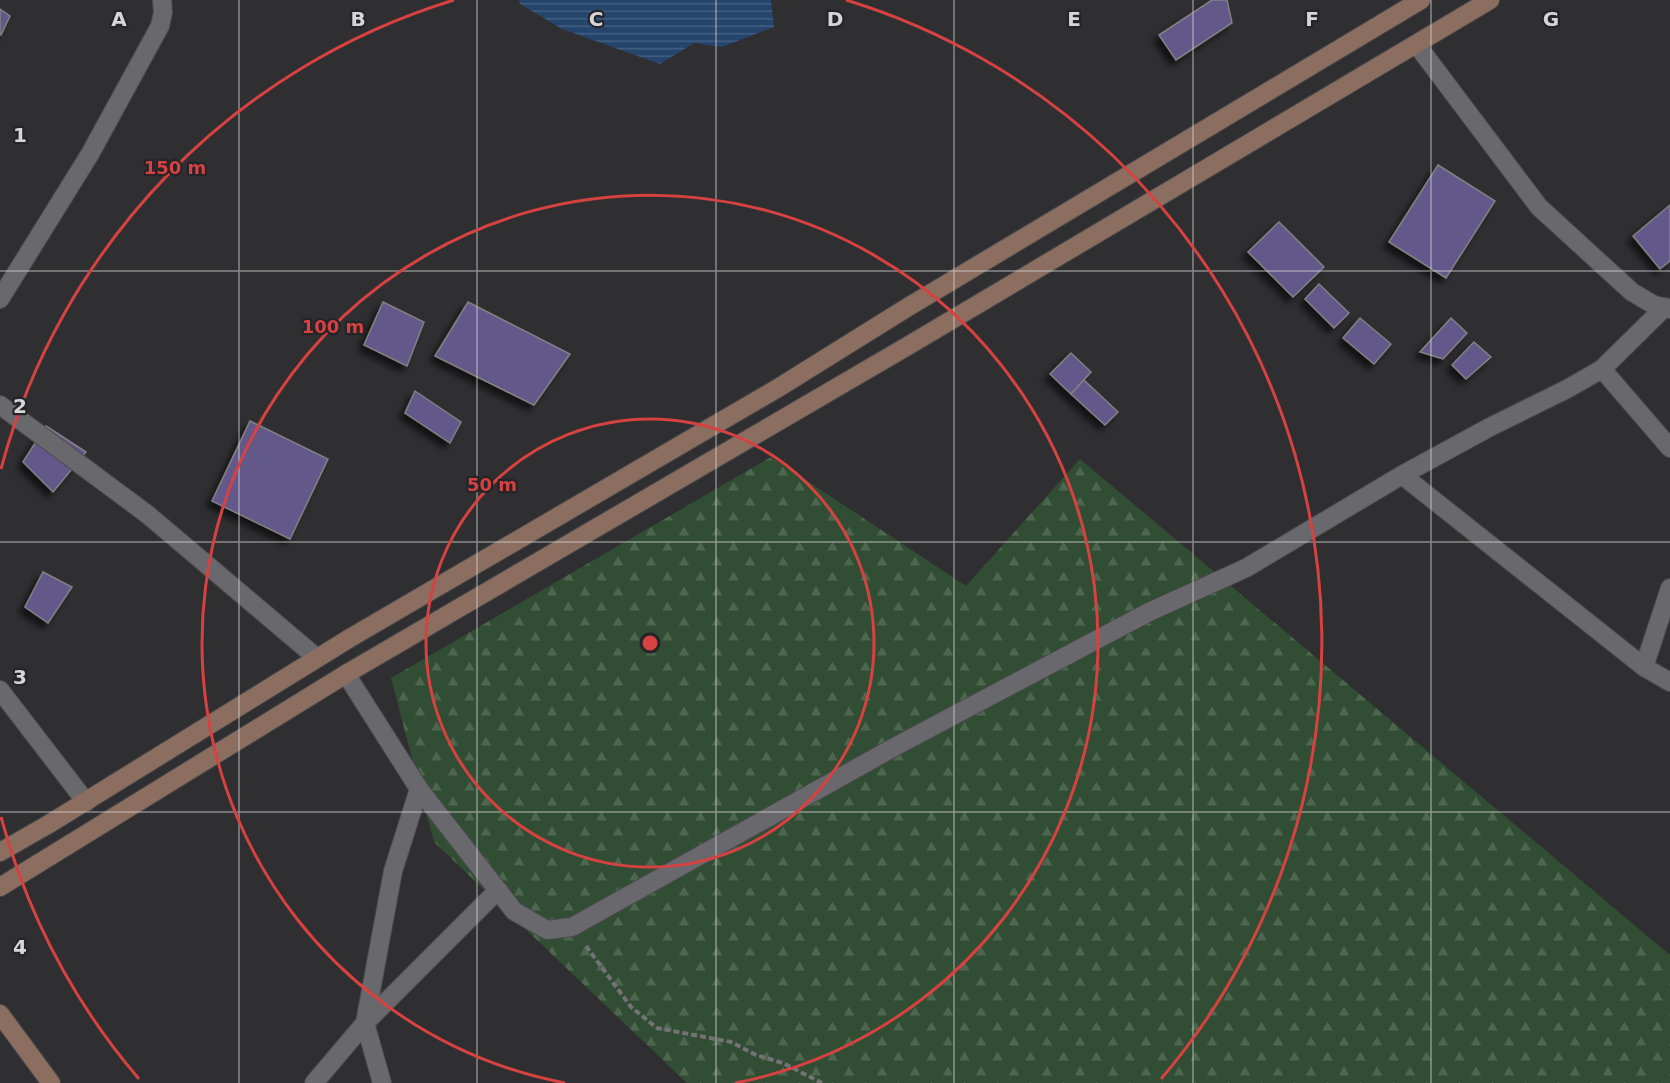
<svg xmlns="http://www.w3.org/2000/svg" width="1670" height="1083" viewBox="0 0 1670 1083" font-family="'DejaVu Sans',sans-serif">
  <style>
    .forest { fill: url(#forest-firs) }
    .water { fill: url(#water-rules) }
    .building { fill: #64598a; stroke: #818084; stroke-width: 1.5; filter: url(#shadow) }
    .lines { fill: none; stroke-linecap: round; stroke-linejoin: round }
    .street-casing { stroke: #4c4b4e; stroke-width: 20 }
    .secondary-casing { stroke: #4c4b4e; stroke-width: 20 }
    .path { stroke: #737275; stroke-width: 4; stroke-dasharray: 6 3; stroke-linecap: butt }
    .street { stroke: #69696d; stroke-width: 18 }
    .secondary { stroke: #8c6e60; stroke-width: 18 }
    .grid { fill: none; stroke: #d6d5d7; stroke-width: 1.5; stroke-opacity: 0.55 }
    .ring { fill: none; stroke: #d64242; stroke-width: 3 }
    .grid-label { font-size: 20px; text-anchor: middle; font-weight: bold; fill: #d6d5d7; stroke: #252428; stroke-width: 4.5; stroke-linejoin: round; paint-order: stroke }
    .centre { fill: #d64242; stroke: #252428; stroke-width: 3 }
    .ring-label { font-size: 18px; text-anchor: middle; font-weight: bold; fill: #d64242; stroke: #252428; stroke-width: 4.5; stroke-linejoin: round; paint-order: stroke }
  </style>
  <defs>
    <pattern id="forest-firs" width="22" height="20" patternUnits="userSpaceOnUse" patternTransform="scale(1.5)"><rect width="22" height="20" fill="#314d33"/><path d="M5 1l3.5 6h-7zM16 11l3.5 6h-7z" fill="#4e6650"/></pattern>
    <pattern id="water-rules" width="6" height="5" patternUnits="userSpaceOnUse" patternTransform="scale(1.5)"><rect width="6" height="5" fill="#25456d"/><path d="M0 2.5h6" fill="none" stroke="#445f81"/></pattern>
    <filter id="shadow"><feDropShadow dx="-5.5" dy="5.5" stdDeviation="3" flood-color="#0009"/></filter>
  </defs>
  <rect width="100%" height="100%" fill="#2f2e31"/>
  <polygon class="forest" points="771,457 966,586 1080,459 1670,955 1670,1083 687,1083 434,842 391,678"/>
  <polygon class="water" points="519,0 771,0 774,27 722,47 694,43 660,64 562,29 520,4"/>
  <g class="building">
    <polygon points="1212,0 1227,0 1232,23 1176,60 1159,35"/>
    <polygon points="0,9 10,16 1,35 0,34"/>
    <polygon points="1438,165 1495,201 1446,278 1389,242"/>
    <polygon points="1670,205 1670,261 1660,269 1633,236"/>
    <polygon points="1279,222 1324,267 1293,297 1248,252"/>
    <polygon points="1319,284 1349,313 1334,328 1305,299"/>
    <polygon points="383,302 424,322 407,366 364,345"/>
    <polygon points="468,302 570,354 534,405 435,356"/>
    <polygon points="1360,318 1391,344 1374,364 1343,338"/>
    <polygon points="1451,318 1467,333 1443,359 1420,352"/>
    <polygon points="1474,342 1491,357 1466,379 1452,365"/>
    <polygon points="1071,353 1091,372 1071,394 1050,374"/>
    <polygon points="1084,380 1118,412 1105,425 1071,394"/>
    <polygon points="415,391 461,422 450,443 405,413"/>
    <polygon points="250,421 328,459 290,539 212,501"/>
    <polygon points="46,426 86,452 53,492 23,462"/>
    <polygon points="43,572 72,587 48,623 25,607"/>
  </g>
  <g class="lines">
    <g class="street-casing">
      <g id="street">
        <polyline points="1417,45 1539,207 1632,292 1654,305 1670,309"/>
        <polyline points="0,299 90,154 160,26 163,12 162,0"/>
        <polyline points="1602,369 1670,448"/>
        <polyline points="0,405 147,514 317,658"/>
        <polyline points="1402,475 1644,667 1670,588"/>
        <polyline points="1644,667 1670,682"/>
        <polyline points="346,674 419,789 514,911 547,930 572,927 898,745 1149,612 1246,568 1402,475 1490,427 1567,389 1602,369 1665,307"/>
        <polyline points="0,690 86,802"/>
        <polyline points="314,1083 365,1023 393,871 419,789"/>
        <polyline points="382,1083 365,1023 498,890"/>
      </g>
    </g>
    <g class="secondary-casing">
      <g id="secondary">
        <polyline points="0,852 49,824 350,638 778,388 908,307 1421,0"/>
        <polyline points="0,887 346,674 911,344 1490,0"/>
        <polyline points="0,1014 51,1083"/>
      </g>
    </g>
    <polyline class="path" points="586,946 631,1007 657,1028 731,1042 756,1055 783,1063 822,1083"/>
    <use href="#street" class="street"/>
    <use href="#secondary" class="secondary"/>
  </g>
  <path class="grid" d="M239,0V1083M477,0V1083M716,0V1083M954,0V1083M1193,0V1083M1431,0V1083M0,271H1670M0,542H1670M0,812H1670"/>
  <g class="ring">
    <circle cx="650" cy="643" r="224"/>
    <path d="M565 1083A448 448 0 1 1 735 1083"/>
    <path d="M139 1079A672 672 0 0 1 1 817M1 469A672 672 0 0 1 454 0M846 0A672 672 0 0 1 1161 1079"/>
  </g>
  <g class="grid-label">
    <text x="119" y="26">A</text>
    <text x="358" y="26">B</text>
    <text x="596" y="26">C</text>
    <text x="835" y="26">D</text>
    <text x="1074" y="26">E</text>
    <text x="1312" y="26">F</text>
    <text x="1551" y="26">G</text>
    <text x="20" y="142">1</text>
    <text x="20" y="413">2</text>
    <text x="20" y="684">3</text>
    <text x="20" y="954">4</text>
  </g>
  <circle cx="650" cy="643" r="9" class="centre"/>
  <g class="ring-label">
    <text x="175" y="174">150 m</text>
    <text x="333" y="333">100 m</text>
    <text x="492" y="491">50 m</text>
  </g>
</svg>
